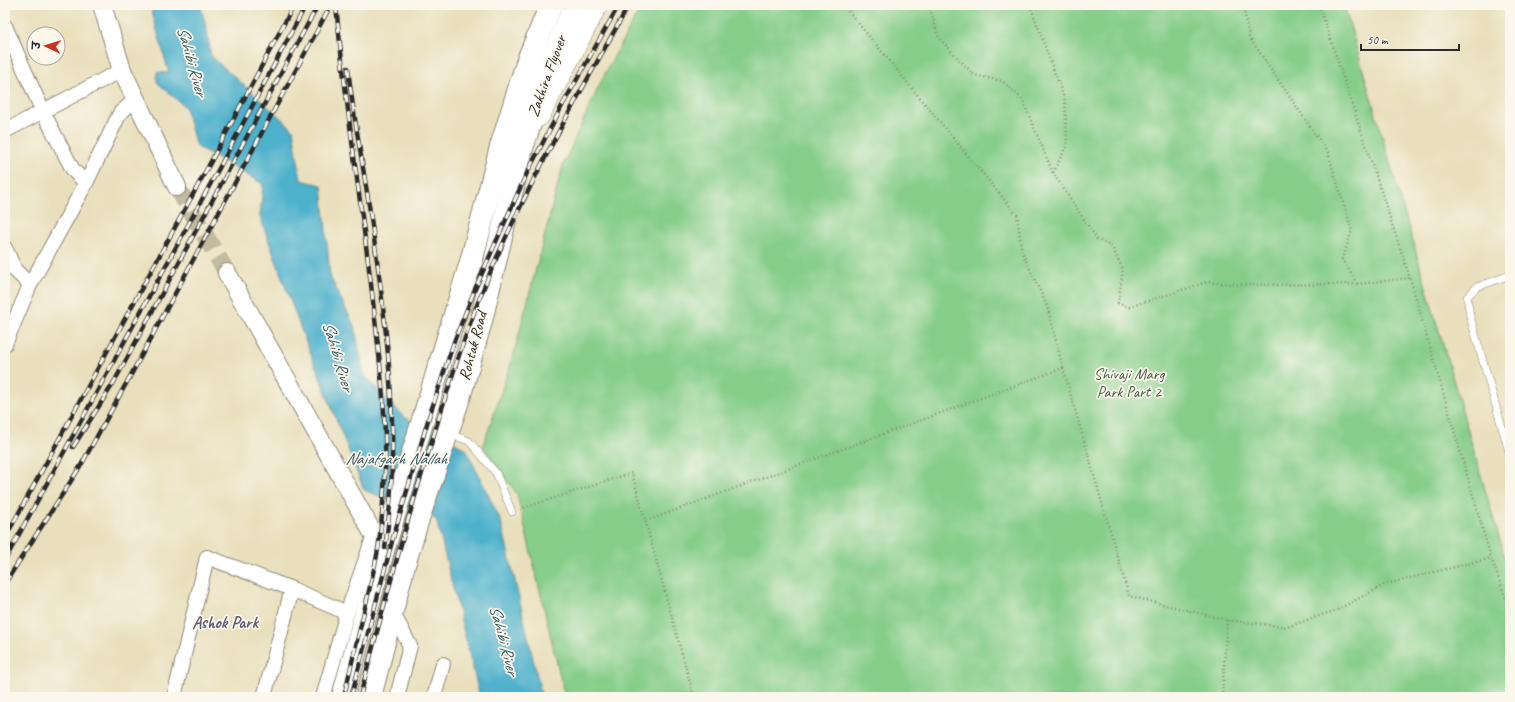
<svg xmlns="http://www.w3.org/2000/svg" width="1515" height="702" viewBox="0 0 1515 702" font-family="Caveat,'Playpen Sans Deva',sans-serif">
  <style>
    .green { fill: #85cd89; stroke: #587c5a }
    .water { fill: #4db1cc; stroke: #3c6e7c }
    .lines { fill: none; stroke-linecap: round; stroke-linejoin: round }
    .tertiary-tunnel { stroke: #c3bb9f; stroke-width: 18; stroke-dasharray: 18 9; stroke-linecap: butt }
    .service-casing { stroke: #8a8574; stroke-width: 8 }
    .minor-casing { stroke: #8a8574; stroke-width: 16 }
    .tertiary-casing { stroke: #8a8574; stroke-width: 20 }
    .secondary-casing { stroke: #8a8574; stroke-width: 22 }
    .primary-casing { stroke: #8a8574; stroke-width: 24 }
    .path { stroke: #8a8574; stroke-width: 2.5; stroke-dasharray: 1 3; stroke-linecap: butt }
    .service { stroke: #fff; stroke-width: 7 }
    .minor { stroke: #fff; stroke-width: 14 }
    .tertiary { stroke: #fff; stroke-width: 18 }
    .secondary { stroke: #fff; stroke-width: 21 }
    .primary { stroke: #fff; stroke-width: 22 }
    .rail-casing { stroke: #2b2b2b; stroke-width: 4.5 }
    .rail { stroke: #fbf7ec; stroke-width: 3; stroke-dasharray: 9; stroke-linecap: butt }
    .labels { text-anchor: middle; dominant-baseline: central; stroke-width: 3.5; stroke-linejoin: round; paint-order: stroke }
    .street-label { font-size: 16px; fill: #2b2b2b; stroke: #fbf7ec }
    .park-label { font-size: 16px; fill: #465c47; stroke: #fbf7ec }
    .water-label { font-size: 17px; font-style: italic; fill: #375a63; stroke: #fbf7ec }
    .neighbourhood-label { font-size: 17px; font-weight: bold; fill: #615d73; stroke: #fbf7ec }
  </style>
  <rect width="100%" height="100%" fill="#fbf7ec"/>
  <filter id="ink" filterUnits="userSpaceOnUse"><feTurbulence type="fractalNoise" baseFrequency=".025" numOctaves="2"/><feDisplacementMap in="SourceGraphic" scale="8" xChannelSelector="R" yChannelSelector="G"/><feConvolveMatrix kernelMatrix="1 2 1 2 8 2 1 2 1" color-interpolation-filters="sRGB"/></filter>
  <filter id="wash" filterUnits="userSpaceOnUse"><feTurbulence type="fractalNoise" baseFrequency=".012" numOctaves="4" result="noise"/><feDisplacementMap in="SourceGraphic" scale="16" xChannelSelector="R" yChannelSelector="G"/><feGaussianBlur stdDeviation="0.9" result="paint"/><feColorMatrix in="noise" values="0 0 0 0 0 0 0 0 0 0 0 0 0 0 0 0 0 1.4 0 .05"/><feComposite in="paint" operator="in"/></filter>
  <g filter="url(#wash)">
    <rect width="100%" height="100%" fill="#e9dfbc"/>
    <polygon class="green" points="642,5 1344,5 1508,568 1510,568 1510,697 565,697 517,494 483,446 513,357 563,165 603,77"/>
    <polygon class="water" points="150,5 200,5 206,26 211,56 293,129 301,180 322,185 330,276 355,328 364,375 404,417 466,449 501,521 542,697 480,697 436,519 364,490 302,332 260,217 263,184 196,146 185,107 157,82 157,72 169,73"/>
  </g>
  <g filter="url(#ink)">
    <g class="lines">
      <polyline class="tertiary-tunnel" points="177,187 227,273"/>
      <g class="service-casing">
        <g id="service">
          <polyline points="1510,275 1477,287 1467,297 1470,316 1510,455"/>
          <polyline points="450,434 469,441 496,473 512,512"/>
        </g>
      </g>
      <g class="minor-casing">
        <g id="minor">
          <polyline points="5,26 43,112 73,170 86,183"/>
          <polyline points="5,131 122,70"/>
          <polyline points="5,248 15,270 30,285"/>
          <polyline points="5,344 30,285 86,183 120,113 135,100"/>
          <polyline points="392,611 410,646 397,697"/>
          <polyline points="174,697 207,557 292,589 347,613"/>
          <polyline points="264,697 292,589"/>
          <polyline points="323,697 347,613 374,535"/>
          <polyline points="434,697 443,664"/>
        </g>
      </g>
      <g class="tertiary-casing">
        <g id="tertiary">
          <polyline points="102,5 122,70 177,187"/>
          <polyline points="227,273 383,551"/>
        </g>
      </g>
      <g class="secondary-casing">
        <polyline id="secondary" points="539,116 597,5"/>
      </g>
      <g class="primary-casing">
        <g id="primary">
          <polyline points="343,697 383,551 471,262 501,147 528,60 551,5"/>
          <polyline points="370,697 403,568 417,522 459,398 481,321 522,148 548,68 575,5"/>
        </g>
      </g>
      <g class="path">
        <polyline points="843,5 1017,215 1022,252 1047,306 1063,368"/>
        <polyline points="929,5 939,38 974,75 1002,81 1022,99 1053,173 1097,239 1112,247 1123,269 1118,303 1129,307 1207,282 1246,285 1357,284 1410,278"/>
        <polyline points="1030,5 1065,101 1067,145 1053,173"/>
        <polyline points="1243,5 1249,37 1328,153 1352,231 1342,259 1357,283"/>
        <polyline points="1319,5 1410,278 1491,558 1510,610"/>
        <polyline points="520,509 632,473 694,697"/>
        <polyline points="646,521 1063,368 1129,596 1227,620 1287,627 1337,610 1386,584 1491,558"/>
        <polyline points="1222,697 1227,620"/>
      </g>
      <use href="#service" class="service"/>
      <use href="#minor" class="minor"/>
      <use href="#tertiary" class="tertiary"/>
      <use href="#secondary" class="secondary"/>
      <use href="#primary" class="primary"/>
      <g class="rail-casing">
        <g id="rail">
          <path d="M336,5C345,98 359,191 371,284C378,346 387,410 385,473C383,502 382,532 376,560C366,606 354,651 344,697"/>
          <path d="M348,68C353,114 362,159 369,205C386,317 402,436 385,548"/>
          <polyline points="73,447 113,384 318,5"/>
          <polyline points="5,538 208,167 294,5"/>
          <polyline points="5,560 217,172 306,5"/>
          <polyline points="5,583 80,467 132,373 331,5"/>
          <polyline points="351,697 393,538 429,417 455,339 475,289 526,175 563,104 619,5"/>
          <path d="M360,697C382,611 405,526 432,441C447,391 463,340 482,292C523,192 576,99 629,5"/>
        </g>
      </g>
      <use href="#rail" class="rail"/>
    </g>
  </g>
  <g class="labels">
    <g class="street-label">
      <text transform="translate(547 76) rotate(-70)">Zakhira Flyover</text>
      <text transform="translate(473 346) rotate(-75)">Rohtak Road</text>
    </g>
    <g class="park-label">
      <text x="1129" y="374">Shivaji Marg<tspan x="1129" dy="18">Park Part 2</tspan></text>
    </g>
    <g class="water-label">
      <text transform="translate(192 61) rotate(74)">Sahibi River</text>
      <text transform="translate(338 356) rotate(73)">Sahibi River</text>
      <text x="396" y="458">Najafgarh Nallah</text>
      <text transform="translate(504 640) rotate(75)">Sahibi River</text>
    </g>
    <g class="neighbourhood-label">
      <text x="225" y="622">Ashok Park</text>
    </g>
  </g>
  <rect width="1515" height="702" fill="none" stroke="#fbf7ec" stroke-width="20"/>
  <g transform="translate(46 46) rotate(274)"><circle r="19" fill="#fbf7ec" stroke="#a8a59f"/>
  <path d="M0-3L7 15L0 10L-7 15Z" fill="#c8321e"/>
  <text y="-6" font-size="11" font-weight="bold" text-anchor="middle" fill="#2b2b2b">उ</text>
  </g>
  <path d="M1361 44v6h98v-6" fill="none" stroke="#2b2b2b" stroke-width="2"/>
  <text x="1367" y="44" font-size="12" fill="#2b2b2b" stroke="#fbf7ec" stroke-width="3" paint-order="stroke">50 m</text>
</svg>
